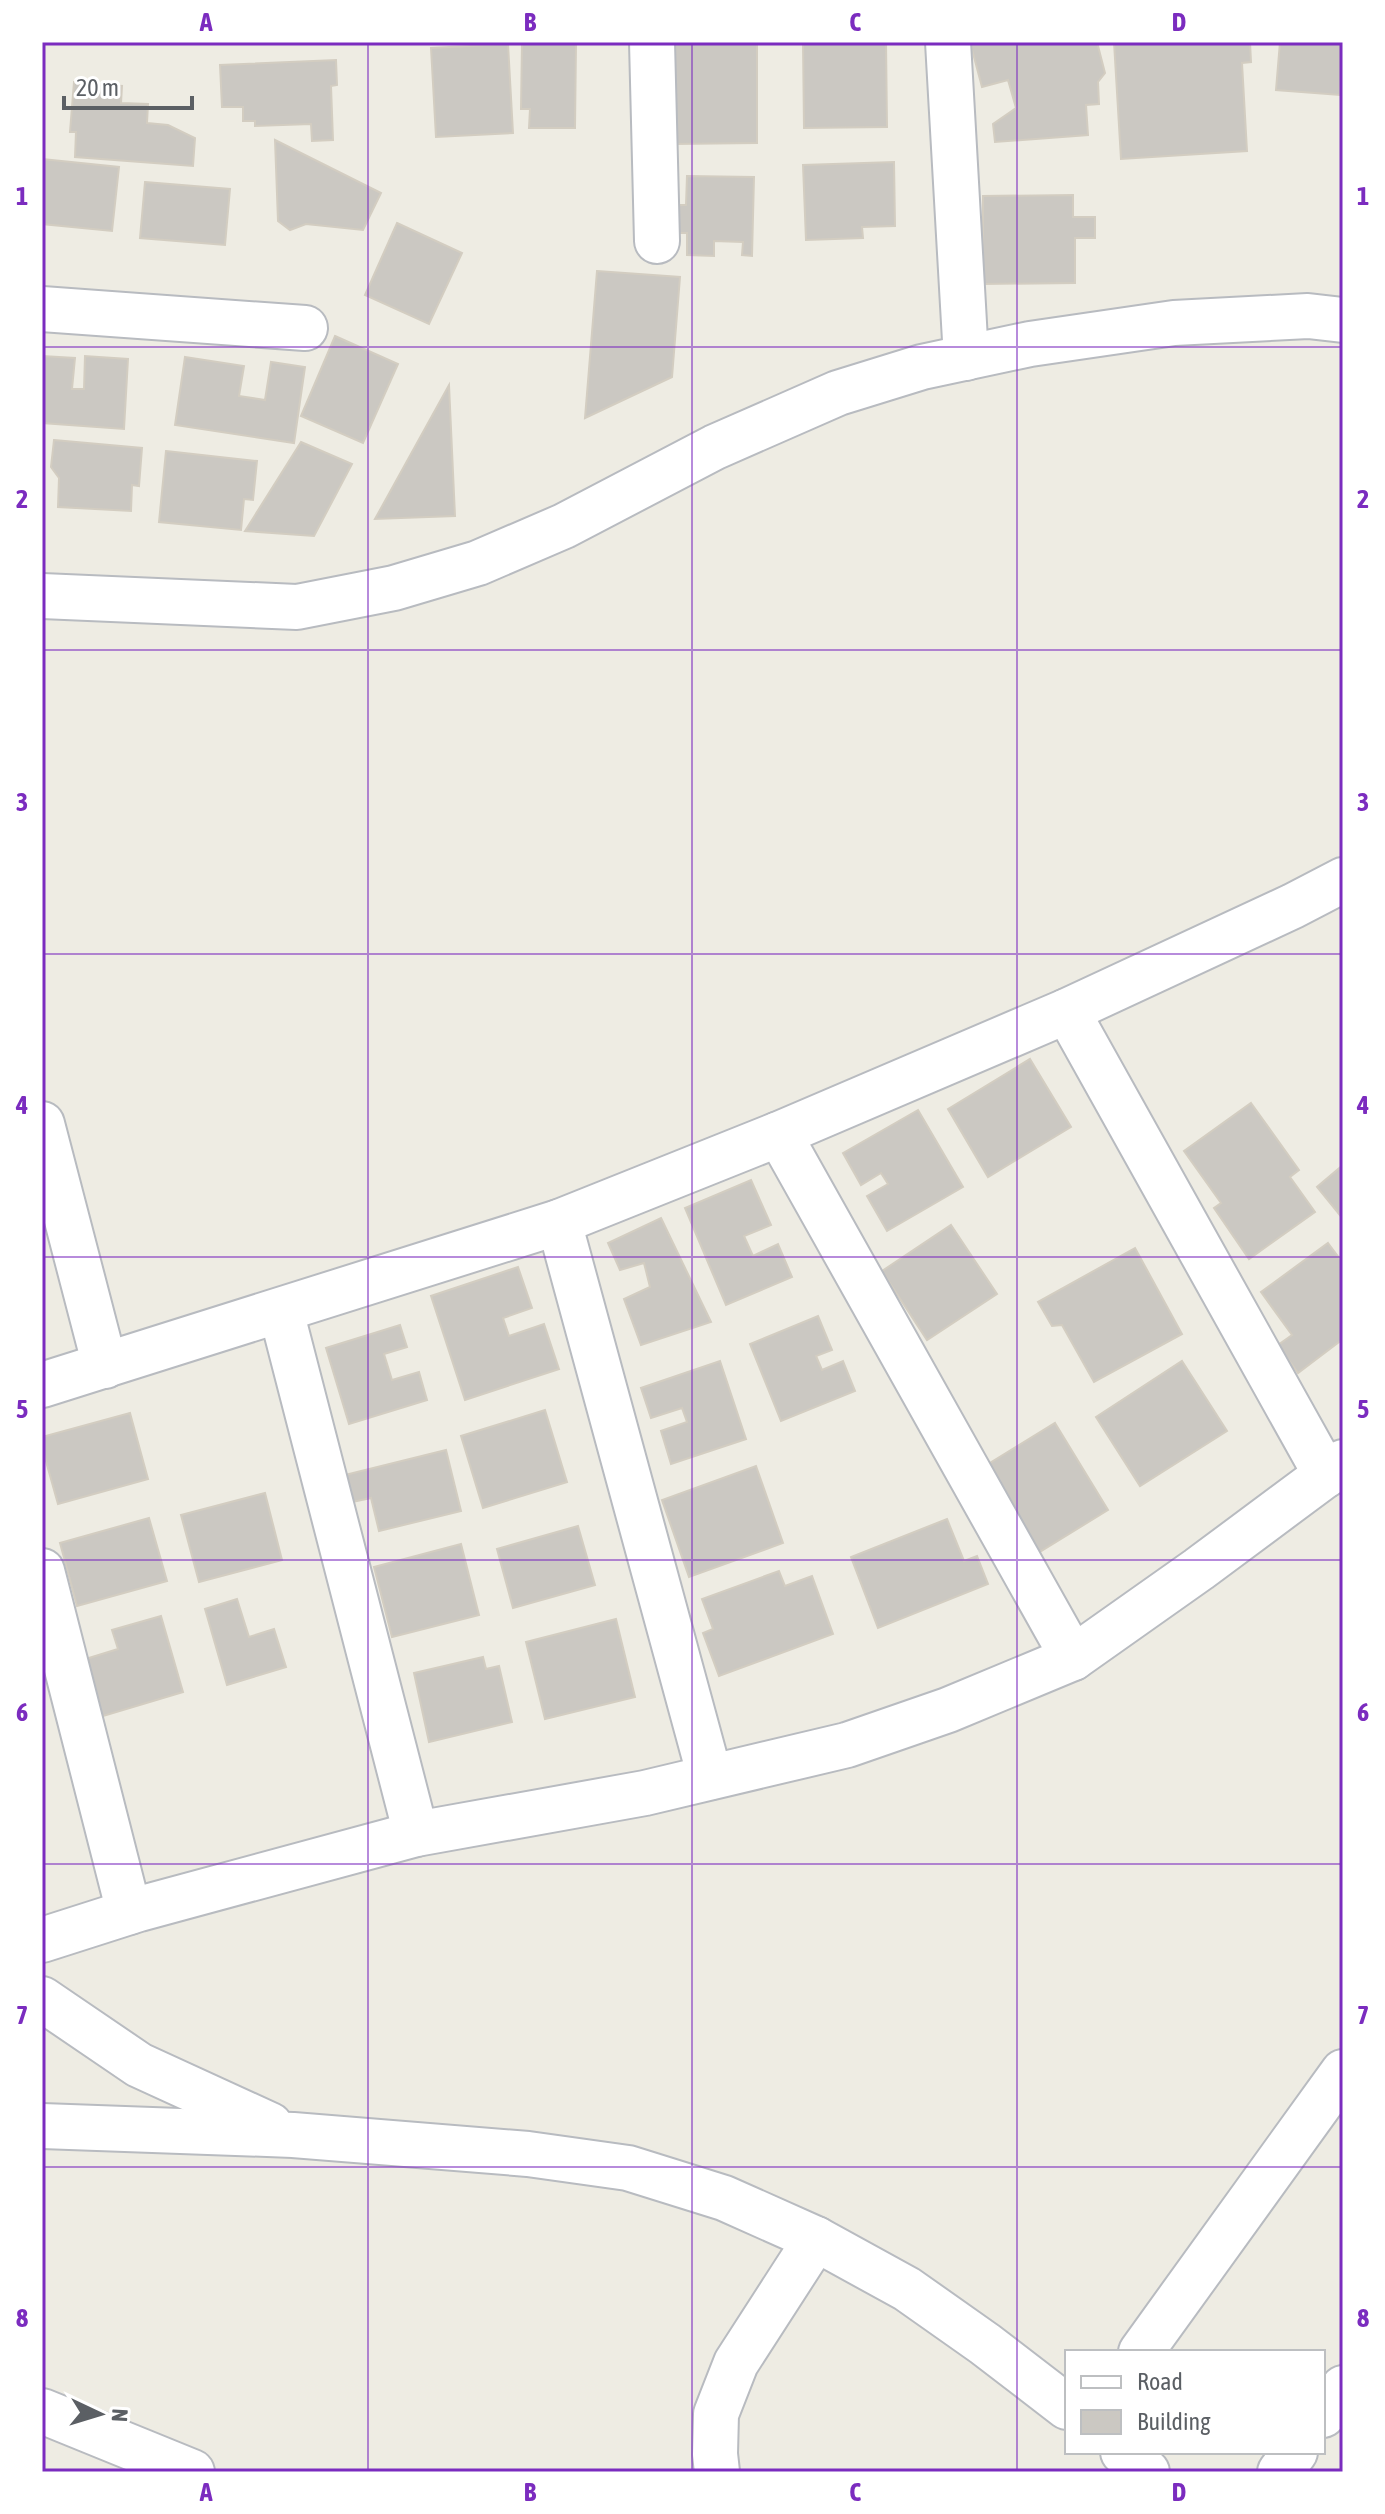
<svg xmlns="http://www.w3.org/2000/svg" width="1385" height="2514" viewBox="0 0 1385 2514" font-family="'Asap Condensed',sans-serif">
  <style>
    .building { fill: #cbc8c2; stroke: #d3cdc1; stroke-width: 2 }
    .lines { fill: none; stroke-linecap: round; stroke-linejoin: round }
    .street-casing { stroke: #b8bbc0; stroke-width: 48 }
    .street { stroke: #fff; stroke-width: 44 }
    .grid { fill: none; stroke: #7b2cbf; stroke-width: 2; stroke-opacity: 0.55 }
    .neatline { fill: none; stroke: #7b2cbf; stroke-width: 3 }
    .grid-label { font-size: 26px; text-anchor: middle; font-weight: bold; fill: #7b2cbf }
  </style>
  <rect width="100%" height="100%" fill="#eeece3"/>
  <g class="building">
    <polygon points="522,42 576,43 575,128 529,128 530,109 521,109"/>
    <polygon points="669,42 757,42 757,143 674,144"/>
    <polygon points="803,42 886,42 887,127 804,128"/>
    <polygon points="970,42 1097,42 1105,73 1098,82 1099,104 1086,105 1088,135 995,142 993,124 1016,108 1008,80 982,87"/>
    <polygon points="1114,42 1250,42 1251,62 1242,63 1247,151 1121,159"/>
    <polygon points="1280,42 1343,42 1340,95 1276,90"/>
    <polygon points="508,44 513,133 436,137 431,48"/>
    <polygon points="336,60 337,85 331,86 333,140 312,141 311,124 255,126 255,121 243,121 243,107 222,107 220,65"/>
    <polygon points="74,82 122,86 121,103 148,104 147,123 168,125 195,138 193,166 75,157 76,132 70,132"/>
    <polygon points="275,140 381,193 363,230 306,224 290,230 278,221"/>
    <polygon points="42,159 119,167 112,231 42,224"/>
    <polygon points="894,162 895,226 862,227 863,238 806,240 803,165"/>
    <polygon points="687,176 754,177 752,256 742,255 743,242 714,241 714,256 687,255 687,233 668,233 669,205 686,205"/>
    <polygon points="145,182 230,189 225,245 140,238"/>
    <polygon points="1073,195 1073,217 1095,217 1095,238 1075,238 1075,283 983,284 983,196"/>
    <polygon points="397,223 462,253 429,324 365,295"/>
    <polygon points="597,271 680,277 672,377 585,418"/>
    <polygon points="335,336 398,364 363,443 301,416"/>
    <polygon points="42,356 75,358 72,389 84,389 85,356 128,359 124,429 42,423"/>
    <polygon points="185,357 244,366 239,396 265,400 271,362 305,367 294,443 175,425"/>
    <polygon points="449,385 455,516 375,519"/>
    <polygon points="54,440 142,448 139,486 132,485 131,511 58,507 59,478 51,467"/>
    <polygon points="301,442 352,464 314,536 245,531"/>
    <polygon points="166,451 257,461 253,500 244,499 241,530 159,522"/>
    <polygon points="1030,1059 1071,1127 988,1177 948,1109"/>
    <polygon points="1251,1103 1299,1170 1290,1177 1315,1212 1249,1259 1214,1208 1221,1203 1184,1151"/>
    <polygon points="918,1110 963,1187 887,1231 867,1196 888,1184 881,1173 861,1185 843,1153"/>
    <polygon points="1343,1165 1343,1219 1317,1187"/>
    <polygon points="751,1180 771,1225 744,1236 753,1256 778,1244 792,1277 726,1305 685,1208"/>
    <polygon points="661,1218 711,1322 641,1345 624,1299 650,1287 644,1263 620,1270 608,1243"/>
    <polygon points="951,1225 997,1294 927,1340 882,1271"/>
    <polygon points="1328,1243 1343,1263 1343,1339 1298,1373 1278,1345 1292,1335 1261,1292"/>
    <polygon points="1135,1248 1182,1334 1094,1382 1062,1325 1052,1326 1038,1302"/>
    <polygon points="518,1267 532,1308 503,1318 509,1336 544,1324 559,1369 465,1400 431,1296"/>
    <polygon points="818,1316 832,1350 816,1356 822,1370 843,1361 855,1391 781,1421 750,1344"/>
    <polygon points="400,1325 407,1347 384,1354 392,1380 419,1372 427,1400 349,1424 326,1348"/>
    <polygon points="720,1361 746,1439 671,1464 661,1431 687,1422 682,1408 651,1418 641,1388"/>
    <polygon points="1182,1361 1227,1431 1140,1486 1096,1417"/>
    <polygon points="545,1410 567,1482 483,1508 461,1436"/>
    <polygon points="130,1413 148,1479 58,1504 42,1447 42,1437"/>
    <polygon points="1055,1423 1108,1510 1033,1556 980,1469"/>
    <polygon points="446,1450 461,1511 379,1531 371,1498 352,1502 345,1475"/>
    <polygon points="756,1466 783,1543 689,1577 662,1500"/>
    <polygon points="265,1493 282,1560 199,1582 181,1515"/>
    <polygon points="149,1518 167,1581 77,1606 60,1543"/>
    <polygon points="947,1519 964,1561 977,1556 988,1584 878,1628 851,1557"/>
    <polygon points="578,1526 595,1585 513,1608 497,1549"/>
    <polygon points="461,1544 479,1615 392,1637 374,1567"/>
    <polygon points="779,1571 785,1586 812,1576 833,1634 719,1676 703,1633 713,1629 702,1599"/>
    <polygon points="237,1599 249,1637 274,1629 286,1667 227,1685 205,1609"/>
    <polygon points="161,1616 183,1692 93,1719 76,1662 118,1649 112,1630"/>
    <polygon points="616,1619 635,1697 545,1719 526,1642"/>
    <polygon points="483,1657 486,1669 499,1666 512,1722 429,1742 414,1673"/>
  </g>
  <g class="lines">
    <g class="street-casing">
      <g id="street">
        <polyline points="652,42 657,241"/>
        <polyline points="948,42 966,358"/>
        <polyline points="42,309 305,328"/>
        <polyline points="42,596 297,607 394,588 478,563 564,526 715,447 838,393 922,367 1030,344 1174,323 1308,316 1343,320"/>
        <polyline points="1067,1011 1326,1475"/>
        <polyline points="42,1124 105,1366"/>
        <polyline points="779,1134 1073,1658"/>
        <polyline points="559,1222 710,1777"/>
        <polyline points="281,1311 416,1834"/>
        <polyline points="42,1385 559,1222 779,1134 1067,1011 1293,906 1343,880"/>
        <polyline points="42,1571 129,1912"/>
        <polyline points="42,1940 139,1909 416,1834 645,1793 847,1745 948,1710 1073,1658 1199,1569 1343,1462"/>
        <polyline points="42,1999 139,2065 270,2125"/>
        <polyline points="42,2126 293,2135 528,2154 628,2168 724,2198 816,2239 907,2289 985,2344 1067,2407"/>
        <polyline points="1141,2352 1343,2072"/>
        <polyline points="42,2411 192,2472"/>
        <polyline points="1323,2415 1343,2388"/>
        <polyline points="1123,2452 1147,2472"/>
        <polyline points="717,2472 715,2454 716,2414 736,2363 816,2239"/>
        <polyline points="1280,2472 1295,2452"/>
      </g>
    </g>
    <use href="#street" class="street"/>
  </g>
  <path class="grid" d="M368,42V2472M692,42V2472M1017,42V2472M42,347H1343M42,650H1343M42,954H1343M42,1257H1343M42,1560H1343M42,1864H1343M42,2167H1343"/>
  <rect width="1385" height="2514" fill="none" stroke="#ffffff" stroke-width="88"/>
  <rect x="1065" y="2350" width="260" height="104" fill="#ffffff" stroke="#bdbfc1" stroke-width="2"/>
  <rect x="1081" y="2376" width="40" height="12" fill="#ffffff" stroke="#bdbfc1" stroke-width="2"/>
  <text x="1137" y="2390" font-size="24" fill="#5b5f64">Road</text>
  <rect x="1081" y="2410" width="40" height="24" fill="#cbc8c2" stroke="#bdbfc1" stroke-width="2"/>
  <text x="1137" y="2430" font-size="24" fill="#5b5f64">Building</text>
  <g transform="translate(100 2414) rotate(94)" stroke="#ffffff" stroke-width="6" paint-order="stroke">
  <path d="M0-6L14 30L0 20L-14 30Z" fill="#5b5f64"/>
  <text y="-12" font-size="22" font-weight="bold" text-anchor="middle" fill="#5b5f64">N</text>
  </g>
  <path d="M64 96v12h128v-12" fill="none" stroke="#5b5f64" stroke-width="4"/>
  <text x="76" y="96" font-size="24" fill="#5b5f64" stroke="#ffffff" stroke-width="6" paint-order="stroke">20 m</text>
  <rect x="44" y="44" width="1297" height="2426" class="neatline"/>
  <g class="grid-label">
    <text x="206" y="31">A</text>
    <text x="530" y="31">B</text>
    <text x="855" y="31">C</text>
    <text x="1179" y="31">D</text>
    <text x="22" y="205">1</text>
    <text x="1363" y="205">1</text>
    <text x="22" y="508">2</text>
    <text x="1363" y="508">2</text>
    <text x="22" y="811">3</text>
    <text x="1363" y="811">3</text>
    <text x="22" y="1114">4</text>
    <text x="1363" y="1114">4</text>
    <text x="22" y="1418">5</text>
    <text x="1363" y="1418">5</text>
    <text x="22" y="1721">6</text>
    <text x="1363" y="1721">6</text>
    <text x="22" y="2024">7</text>
    <text x="1363" y="2024">7</text>
    <text x="22" y="2327">8</text>
    <text x="1363" y="2327">8</text>
    <text x="206" y="2501">A</text>
    <text x="530" y="2501">B</text>
    <text x="855" y="2501">C</text>
    <text x="1179" y="2501">D</text>
  </g>
</svg>
